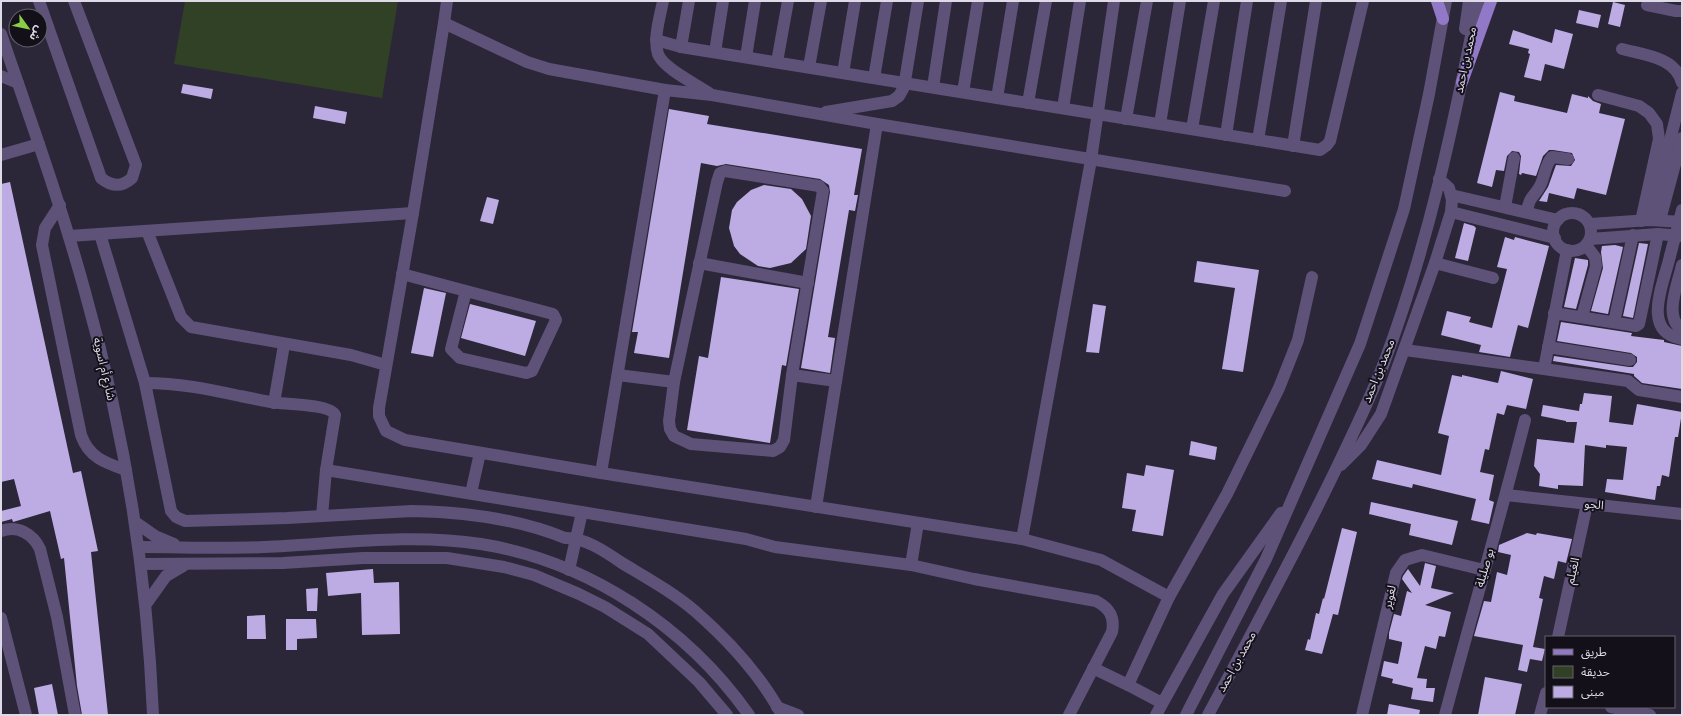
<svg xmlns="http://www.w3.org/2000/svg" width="1683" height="716" viewBox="0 0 1683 716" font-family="'Source Sans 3','Noto Sans Arabic',sans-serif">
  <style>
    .green { fill: #314125 }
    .building { fill: #bcace3 }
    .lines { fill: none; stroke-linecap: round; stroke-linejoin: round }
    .minor { stroke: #5e5279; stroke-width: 12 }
    .major { stroke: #9279c7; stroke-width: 12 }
    .minor-bridge { stroke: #5e5279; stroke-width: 12 }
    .labels { text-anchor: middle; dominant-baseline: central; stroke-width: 4; stroke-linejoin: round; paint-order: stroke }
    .street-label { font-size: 12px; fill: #dedae7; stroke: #131019 }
  </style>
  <rect width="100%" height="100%" fill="#2c2639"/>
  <polygon class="green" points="185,1 398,1 382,98 174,64"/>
  <g class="building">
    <polygon points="1613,2 1625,5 1620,27 1608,24"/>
    <polygon points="1579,10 1601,15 1598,28 1576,23"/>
    <polygon points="1555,29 1573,34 1564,69 1545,64 1541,81 1524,77 1530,54 1528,53 1529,49 1509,44 1513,30 1552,43"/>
    <polygon points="183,84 213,89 211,99 181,93"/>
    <polygon points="1500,92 1515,96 1514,101 1567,113 1572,94 1588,98 1588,96 1593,101 1601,104 1599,113 1625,119 1606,195 1577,188 1574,199 1549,193 1547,202 1539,201 1548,187 1556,165 1571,166 1575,160 1572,153 1553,150 1549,150 1543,156 1536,176 1522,173 1521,175 1519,174 1521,156 1519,152 1512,151 1507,156 1504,171 1496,170 1492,187 1477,183"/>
    <polygon points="315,106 347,112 345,124 313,118"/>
    <polygon points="669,109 709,116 707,124 862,149 854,195 858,195 855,211 849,210 828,337 835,338 830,373 801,368 830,192 829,185 820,179 726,164 717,166 701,163 669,358 634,353 638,332 632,332"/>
    <polygon points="10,182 73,473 81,471 98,551 91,552 108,715 82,715 77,686 64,558 61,559 50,511 13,522 12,519 1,522 1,511 21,506 14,479 1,482 1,184"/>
    <polygon points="764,185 791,189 802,199 811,216 806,249 791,263 770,268 758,266 740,254 734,246 729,228 732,210 737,202 751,190"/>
    <polygon points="487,197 499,200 493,224 480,221"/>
    <polygon points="1464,223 1474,226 1476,228 1468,261 1455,258"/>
    <polygon points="1505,237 1514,240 1515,237 1549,246 1528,328 1518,325 1510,357 1479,352 1481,345 1441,335 1447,311 1471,317 1469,322 1492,328 1507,269 1497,267"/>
    <polygon points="1639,243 1648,244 1633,318 1623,316"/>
    <polygon points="1615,245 1623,247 1608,314 1591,311 1603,268 1601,252 1602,246"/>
    <polygon points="1575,258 1588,260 1588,265 1576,309 1564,307"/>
    <polygon points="1197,261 1259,270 1243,372 1222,369 1235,288 1194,282"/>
    <polygon points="721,277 799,289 786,366 782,365 770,443 687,430 699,356 708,358"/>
    <polygon points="424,288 446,293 433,357 411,353"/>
    <polygon points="470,304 536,321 525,356 461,338"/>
    <polygon points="1093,304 1106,306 1099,353 1086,352"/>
    <polygon points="1561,322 1632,333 1631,336 1664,340 1664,342 1682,346 1682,389 1642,383 1634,376 1634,374 1553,361 1554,356 1629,367 1633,367 1637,362 1637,357 1631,353 1557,341"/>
    <polygon points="1501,371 1533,379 1526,409 1507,405 1504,415 1497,413 1489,450 1485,449 1480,472 1494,475 1489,500 1494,502 1489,524 1471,520 1476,499 1413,484 1412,488 1372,479 1377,460 1441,475 1449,436 1438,433 1452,375 1462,377 1462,375 1498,383"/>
    <polygon points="1584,393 1612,396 1609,422 1633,425 1637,404 1682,412 1678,437 1675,437 1669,477 1662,475 1660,486 1657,486 1655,500 1605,492 1607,479 1623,480 1627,447 1606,445 1606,448 1585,445 1583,486 1558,485 1558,489 1539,486 1540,474 1534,466 1537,439 1574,443 1577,422 1566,422 1566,421 1541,416 1543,405 1579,411 1580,404 1582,404"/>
    <polygon points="1191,441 1217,447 1215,460 1189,455"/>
    <polygon points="1146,465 1174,470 1163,536 1132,531 1136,510 1122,508 1127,473 1144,476"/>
    <polygon points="1371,502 1458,521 1452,545 1409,535 1411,524 1369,514"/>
    <polygon points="1342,528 1357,532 1338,615 1333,614 1322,654 1305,650 1308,639 1310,640 1316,613 1319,614 1323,598 1324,599"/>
    <polygon points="1527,533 1536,535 1537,533 1572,539 1566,563 1558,561 1554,579 1544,576 1539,598 1543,599 1533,647 1545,649 1542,661 1530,659 1527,672 1518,670 1523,645 1474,636 1484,601 1491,602 1497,572 1507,575 1511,555 1498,552 1499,545"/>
    <polygon points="1425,563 1436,566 1431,588 1454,593 1425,605 1451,612 1445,637 1439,636 1436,649 1425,646 1417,678 1427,679 1426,688 1435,688 1433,702 1411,699 1413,688 1392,683 1393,679 1381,676 1384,661 1398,664 1402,644 1402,642 1389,639 1389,633 1394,614 1401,616 1407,591 1412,593 1402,579 1403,576 1408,569 1420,586"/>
    <polygon points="373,569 374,583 399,582 400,634 362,635 361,593 328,596 326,573"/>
    <polygon points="318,588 317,611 307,611 306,589"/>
    <polygon points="265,615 266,639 247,639 247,616"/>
    <polygon points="286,619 316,619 317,638 297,639 297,650 286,650"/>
    <polygon points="1485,677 1522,684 1515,715 1478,715"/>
    <polygon points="52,684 58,715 39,715 34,688"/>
    <polygon points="1389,704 1420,710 1419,715 1387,715"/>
  </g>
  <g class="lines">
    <g class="minor">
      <path d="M39,1L101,178C112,187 122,187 132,178L136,165L74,1"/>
      <polyline points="447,1 444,23 527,62 549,69 665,90 712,95 877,124 1285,191"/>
      <path d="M663,1C660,17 653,38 658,54C663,68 696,84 709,93"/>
      <polyline points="1647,5 1676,11 1682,11"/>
      <polyline points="444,23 413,213 379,408 379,416 386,431 405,440 601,473"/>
      <polyline points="1465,29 1469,1"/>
      <path d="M1,34C30,119 61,204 85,292C124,430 147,571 153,715"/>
      <polyline points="656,40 681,47 1320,150 1327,145 1330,141 1363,1"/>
      <polyline points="681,47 689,1"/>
      <path d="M1622,49C1644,55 1676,57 1682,83"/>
      <polyline points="715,52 723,1"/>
      <polyline points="746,57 755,1"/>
      <polyline points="777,62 788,1"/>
      <polyline points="809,67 821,1"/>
      <polyline points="843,73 855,1"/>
      <polyline points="1,76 18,83"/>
      <polyline points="874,78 887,1"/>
      <polyline points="933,87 946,1"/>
      <polyline points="665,90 601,473 1022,539 1091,160 1114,1"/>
      <polyline points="963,92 978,1"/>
      <polyline points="1598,95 1639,106 1649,113 1657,124 1659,139 1641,221"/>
      <polyline points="997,98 1013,1"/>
      <polyline points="1028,103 1046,1"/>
      <polyline points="1063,108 1080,1"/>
      <polyline points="826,112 892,101 899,96 904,87 918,1"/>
      <polyline points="1126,119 1147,1"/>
      <polyline points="1160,124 1180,1"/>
      <polyline points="1192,129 1214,1"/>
      <polyline points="1226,135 1247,1"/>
      <polyline points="1258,140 1281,1"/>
      <polyline points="1293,146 1316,1"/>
      <polyline points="1,155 39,144"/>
      <polygon points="725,171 819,186 823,191 792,375 784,440 780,447 773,451 691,444 674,436 670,429 669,421 674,382 717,182 720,173"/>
      <polyline points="1451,195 1558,220"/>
      <path d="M60,205L45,228L42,245L81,435C89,458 106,463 126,470"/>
      <polyline points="1505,207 1514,158"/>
      <polyline points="1451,212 1555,238"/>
      <path d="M1527,212C1529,195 1535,197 1541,184C1545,175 1545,165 1552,157L1568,159"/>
      <circle cx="1572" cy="232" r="19"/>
      <polyline points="1650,220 1682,93"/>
      <polyline points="1660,220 1682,138"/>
      <polyline points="1590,224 1650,220 1682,222"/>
      <polyline points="147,231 181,317 191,327 351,355 386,365"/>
      <path d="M100,234L145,383L171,511L176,517L185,521L287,518L412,511C464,512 517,518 565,538C584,537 606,552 622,563C647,578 674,593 696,612C729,641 761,676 782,715"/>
      <polyline points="69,236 413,213"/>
      <polyline points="1590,239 1658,234 1682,236"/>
      <path d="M1670,256C1664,283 1640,332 1682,339"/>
      <polyline points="699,263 808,283"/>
      <polyline points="1435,263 1493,278"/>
      <path d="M1682,265C1678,284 1663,317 1682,330"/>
      <polyline points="402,274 553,314 556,320 532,371 526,373 460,358 451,349 466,291"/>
      <polyline points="1554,313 1636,326 1639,324 1658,234"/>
      <polyline points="1582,317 1596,266 1595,257 1586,245"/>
      <polyline points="1614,322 1633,235"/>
      <polyline points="1548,347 1630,360"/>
      <polyline points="1405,350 1544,369 1567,250"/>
      <polyline points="1544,369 1628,381 1639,390 1682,397"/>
      <polyline points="618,375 674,382"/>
      <polyline points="792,375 836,381"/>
      <path d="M145,383C178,383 208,389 240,396C253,398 266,402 279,403C290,404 331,405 335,415L326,470L322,516"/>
      <polyline points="274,403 284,345"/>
      <polyline points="1341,465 1361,445 1381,414 1435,263 1451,212 1452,200 1449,188 1439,179"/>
      <path d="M326,470L746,539L775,547L911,565L974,579L1096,601C1109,608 1115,616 1112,632L1069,715"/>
      <polyline points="471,493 480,453"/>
      <polyline points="1506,495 1682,514"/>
      <polyline points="816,507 877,124"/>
      <polyline points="135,522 155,536 174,544"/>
      <path d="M1,531C18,525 33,534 40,549L57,617L75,715"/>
      <polyline points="1022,539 1101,560 1169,597"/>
      <path d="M140,547C181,547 223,549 264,547C336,544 410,533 481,544C588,561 687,627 749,715"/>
      <polyline points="142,564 283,563 363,558 447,558 504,567 534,575 579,594 605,607 648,634 699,682 727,715"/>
      <polyline points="911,565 918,523"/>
      <polyline points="569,570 582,512"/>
      <polyline points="146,604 166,576 183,566"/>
      <polyline points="1,618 26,715"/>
      <polyline points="1558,637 1587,504"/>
      <polyline points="1093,668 1128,685"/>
      <polyline points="1162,703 1128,685 1169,597 1227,494 1279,388 1298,340 1312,277"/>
      <polyline points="777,707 798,715"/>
      <polyline points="1611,707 1650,715"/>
      <polyline points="1156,715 1223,594 1281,513"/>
      <polyline points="1186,715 1266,559 1360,344 1404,209 1429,94 1446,1"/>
      <path d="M1208,715C1252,633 1296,552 1336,469C1353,434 1370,399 1384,363C1428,246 1454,123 1478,1"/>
      <polyline points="1362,715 1396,573 1405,560 1422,555 1484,570"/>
      <path d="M1445,715C1471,617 1500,519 1525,420"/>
      <polyline points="1540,715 1546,693"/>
    </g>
    <g class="major">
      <polyline points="1437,1 1443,19"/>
      <polyline points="1462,82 1491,1"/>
    </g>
    <polyline class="minor-bridge" points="1670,256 1682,210"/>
  </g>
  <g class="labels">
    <g class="street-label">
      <text transform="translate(1466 60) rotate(-78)">محمد بن احمد</text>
      <text transform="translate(104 369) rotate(77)">شارع أم اسوية</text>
      <text transform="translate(1379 371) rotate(-68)">محمد بن احمد</text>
      <text transform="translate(1594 505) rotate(6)">الجو</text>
      <text transform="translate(1485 568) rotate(-74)">بو صليلة</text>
      <text transform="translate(1573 571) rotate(-78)">الغيلم</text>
      <text transform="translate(1390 597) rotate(-77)">لغوير</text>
      <text transform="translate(1237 662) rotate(-61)">محمد بن احمد</text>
    </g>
  </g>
  <rect width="1683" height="716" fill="none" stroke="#dedae7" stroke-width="4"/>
  <rect x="1545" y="636" width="130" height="72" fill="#131019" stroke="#64616b"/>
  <rect x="1553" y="649" width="20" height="6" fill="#9279c7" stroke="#64616b"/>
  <text x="1581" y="656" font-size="12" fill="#dedae7">طريق</text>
  <rect x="1553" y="666" width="20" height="12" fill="#314125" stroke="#64616b"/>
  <text x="1581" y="676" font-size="12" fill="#dedae7">حديقة</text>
  <rect x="1553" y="686" width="20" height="12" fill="#bcace3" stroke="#64616b"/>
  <text x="1581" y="696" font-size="12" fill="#dedae7">مبنى</text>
  <g transform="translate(28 28) rotate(123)"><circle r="19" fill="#131019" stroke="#64616b"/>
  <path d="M0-3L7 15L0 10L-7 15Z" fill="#8ace47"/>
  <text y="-6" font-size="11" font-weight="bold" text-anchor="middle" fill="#dedae7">ش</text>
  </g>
</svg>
